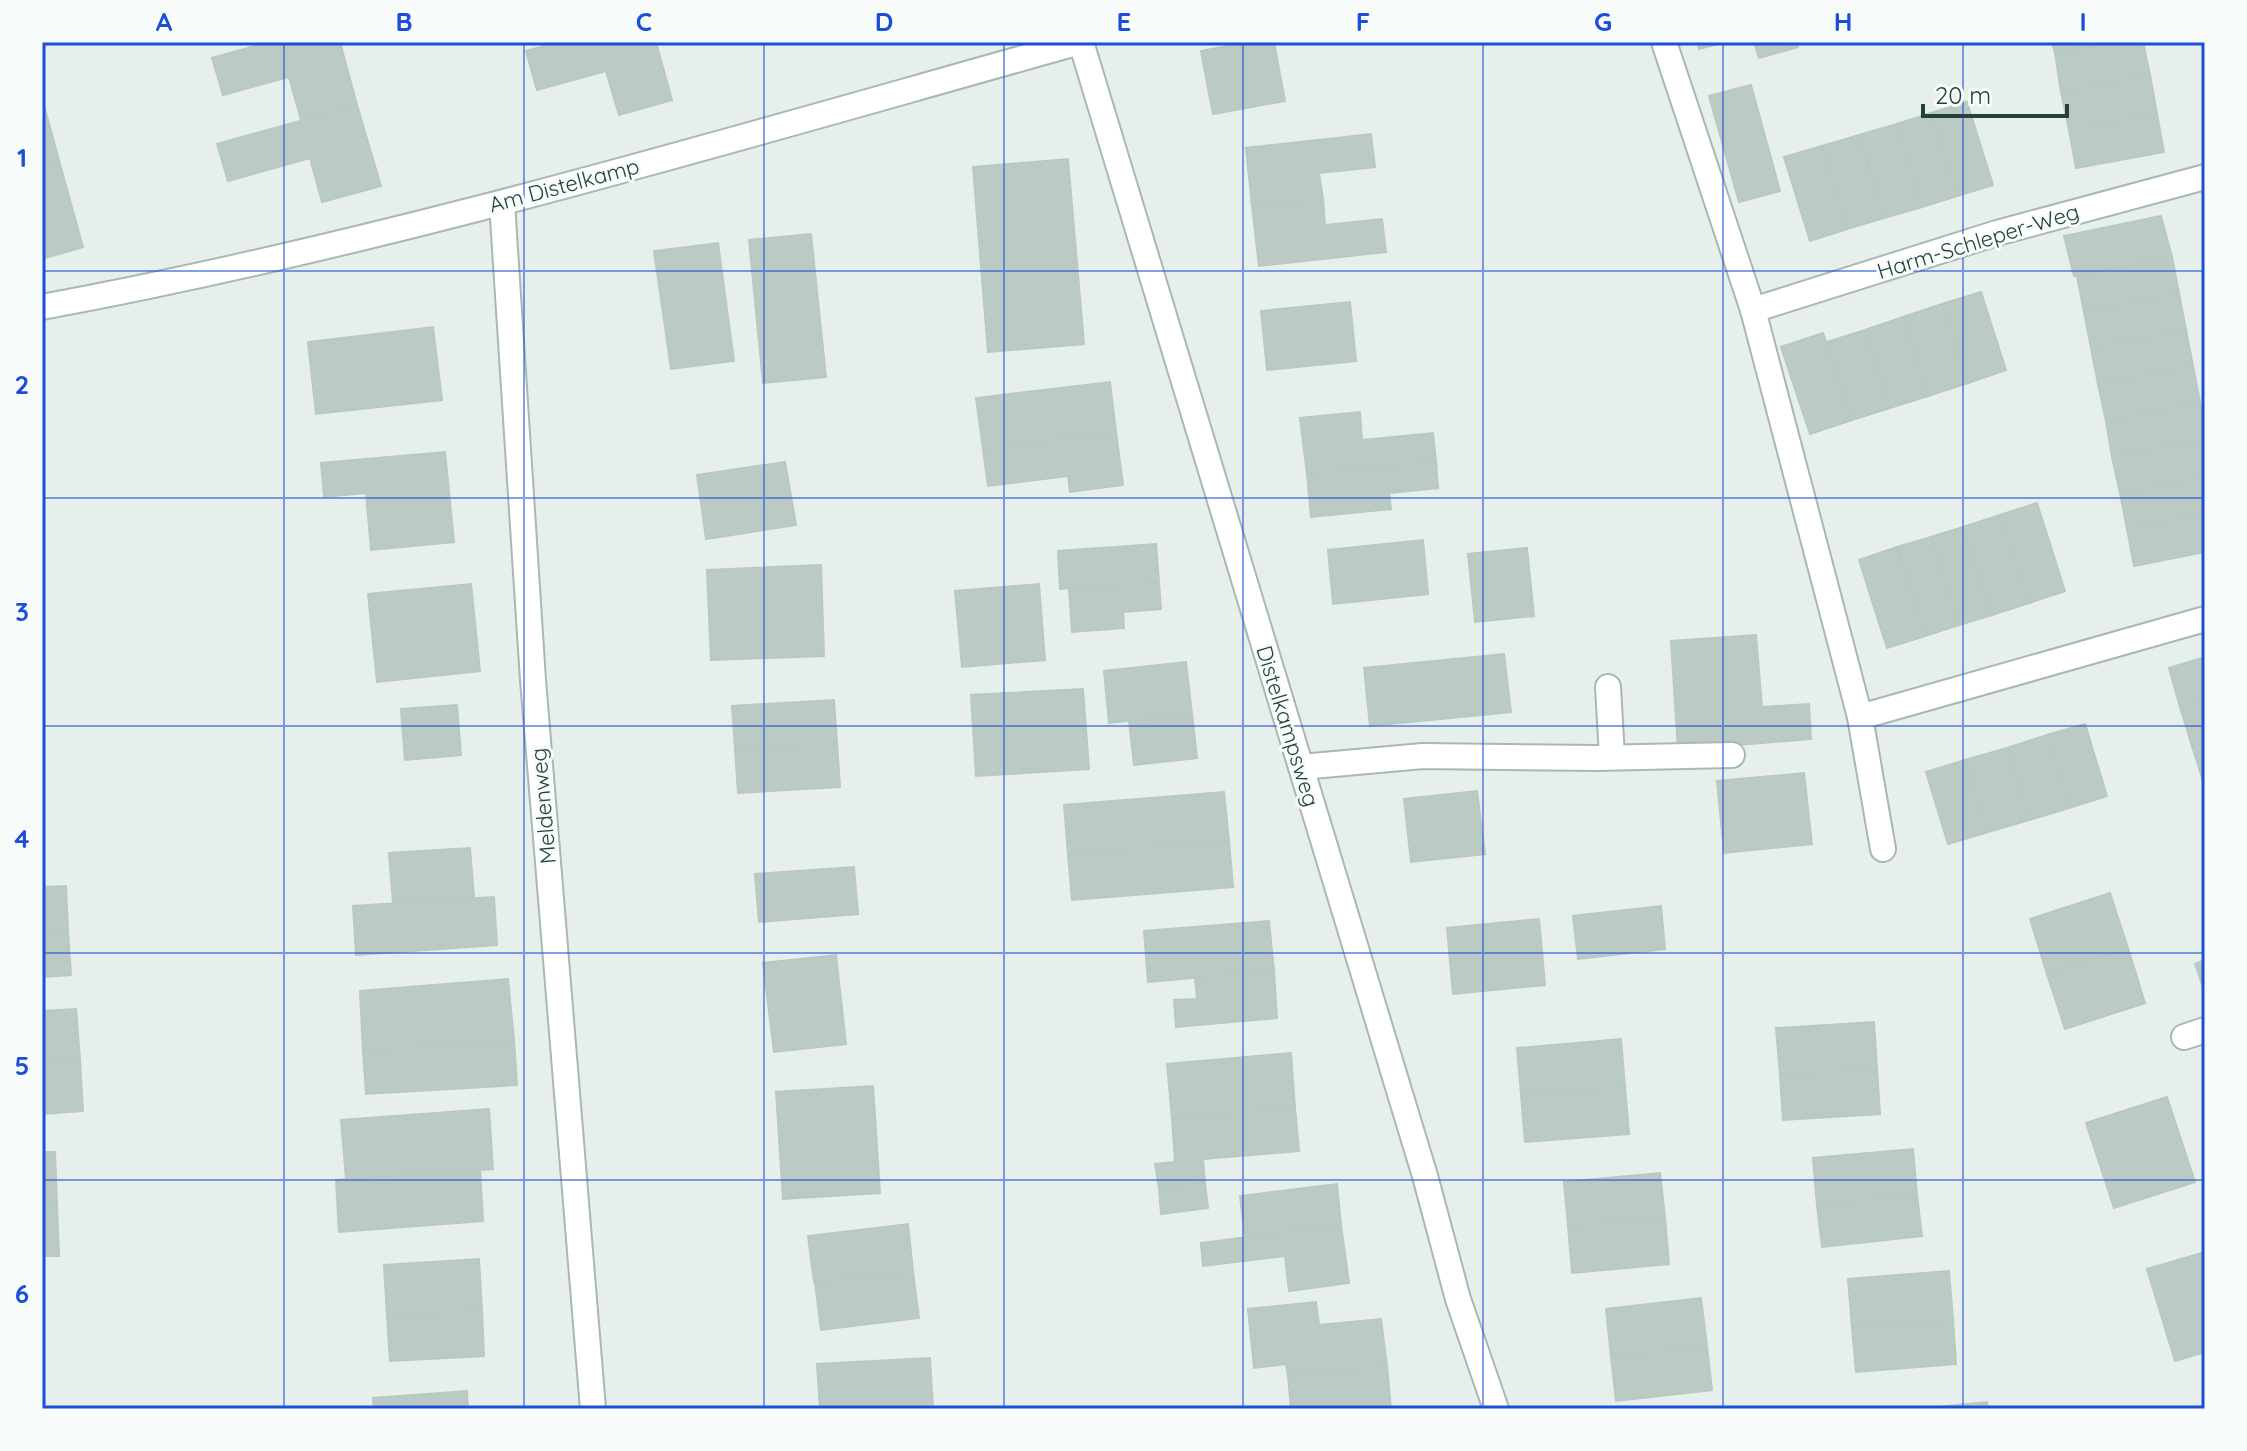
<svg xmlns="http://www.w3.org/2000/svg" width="2247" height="1451" viewBox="0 0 2247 1451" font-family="Quicksand,sans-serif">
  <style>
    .building { fill: #bbcac4; stroke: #b8c9c2; stroke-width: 2 }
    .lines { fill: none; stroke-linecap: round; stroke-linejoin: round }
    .lane-casing { stroke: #a8b8b2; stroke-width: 28 }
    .street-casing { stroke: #a8b8b2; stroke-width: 28 }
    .lane { stroke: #fff; stroke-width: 24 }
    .street { stroke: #fff; stroke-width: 24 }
    .grid { fill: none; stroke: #1d4ed8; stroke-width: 2; stroke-opacity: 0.55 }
    .labels { text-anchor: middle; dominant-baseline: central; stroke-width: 6; stroke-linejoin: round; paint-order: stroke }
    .street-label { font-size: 22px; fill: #24423a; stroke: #f7fbf9 }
    .neatline { fill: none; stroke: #1d4ed8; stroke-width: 3 }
    .grid-label { font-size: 26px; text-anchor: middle; font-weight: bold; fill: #1d4ed8 }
  </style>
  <rect width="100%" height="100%" fill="#e6efeb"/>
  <g class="building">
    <polygon points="270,42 340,42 357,105 301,120 289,77 223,95 212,58"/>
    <polygon points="559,42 656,42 672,100 619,115 606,71 537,90 526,51"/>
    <polygon points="1248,42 1274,42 1285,101 1213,114 1201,51"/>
    <polygon points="1697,42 1726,42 1699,49"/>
    <polygon points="1754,42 1796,42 1798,47 1759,58"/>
    <polygon points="2052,42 2116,42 2055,53"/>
    <polygon points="2116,42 2143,42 2150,75 2061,92 2055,53"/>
    <polygon points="2150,75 2157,114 2069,130 2061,92"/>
    <polygon points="1751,85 1780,191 1739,202 1709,96"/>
    <polygon points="42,98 60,164 42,168"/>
    <polygon points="1967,102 1993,185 1957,196 1931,113"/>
    <polygon points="357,105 381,186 322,202 310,158 228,181 217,144"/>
    <polygon points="1931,113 1957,196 1922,207 1897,124"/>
    <polygon points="2157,114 2164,152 2076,168 2069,130"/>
    <polygon points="1897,124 1922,207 1884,218 1859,135"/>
    <polygon points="1371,134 1375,167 1319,173 1323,199 1252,206 1246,148"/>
    <polygon points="1859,135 1884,218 1847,229 1822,146"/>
    <polygon points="1822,146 1847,229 1810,241 1784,157"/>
    <polygon points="1068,159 1084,344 988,352 973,167"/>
    <polygon points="60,164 83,247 42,259 42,168"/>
    <polygon points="1323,199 1325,225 1382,219 1386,252 1259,266 1252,206"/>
    <polygon points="2161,216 2172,257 2074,276 2064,236"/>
    <polygon points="811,234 826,377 763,383 749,240"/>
    <polygon points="718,243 734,361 671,369 654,251"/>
    <polygon points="2172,257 2179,293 2084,312 2077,276"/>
    <polygon points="1981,292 2006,370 1968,383 1942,304"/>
    <polygon points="2179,293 2186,330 2091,348 2084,312"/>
    <polygon points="1350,302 1356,361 1267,370 1261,311"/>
    <polygon points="1942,304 1968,383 1928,396 1903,317"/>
    <polygon points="1903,317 1928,396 1890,408 1865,330"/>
    <polygon points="433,327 442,400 316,414 308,342"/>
    <polygon points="1865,330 1890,408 1852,420 1827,342"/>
    <polygon points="2186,330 2193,366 2098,384 2091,348"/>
    <polygon points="1823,333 1852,420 1810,434 1781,347"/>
    <polygon points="2193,366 2200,402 2106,421 2098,384"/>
    <polygon points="1110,382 1116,432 983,449 976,398"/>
    <polygon points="2200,402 2205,439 2112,457 2106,421"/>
    <polygon points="1360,412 1362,440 1433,433 1436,461 1307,474 1300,418"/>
    <polygon points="1116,432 1123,485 1070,492 1068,476 988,486 983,449"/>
    <polygon points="2205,439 2205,477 2120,493 2112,457"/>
    <polygon points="445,452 454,542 371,550 366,493 324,497 321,463"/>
    <polygon points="1436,461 1438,488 1389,493 1391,509 1311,517 1307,474"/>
    <polygon points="785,462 796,525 706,539 697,475"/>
    <polygon points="2205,477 2205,514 2127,529 2120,493"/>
    <polygon points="2037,503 2065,591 2029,603 2000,515"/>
    <polygon points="2205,514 2205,552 2134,566 2127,529"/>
    <polygon points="2000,515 2029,603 1992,615 1963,527"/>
    <polygon points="1963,527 1992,615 1959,625 1931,537"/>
    <polygon points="1931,537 1959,625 1925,636 1897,547"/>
    <polygon points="1423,540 1428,594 1333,604 1328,550"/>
    <polygon points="1156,544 1159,582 1060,589 1058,551"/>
    <polygon points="1897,547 1925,636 1887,648 1859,560"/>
    <polygon points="1527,548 1534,616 1475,622 1468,554"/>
    <polygon points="821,565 824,656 711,660 707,570"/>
    <polygon points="1159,582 1161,609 1123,612 1124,628 1072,632 1069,589"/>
    <polygon points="471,584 480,671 377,682 368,594"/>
    <polygon points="1039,584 1045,660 962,667 955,591"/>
    <polygon points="1756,635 1762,707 1809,704 1811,739 1678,750 1671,641"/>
    <polygon points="1504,654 1511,712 1370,726 1364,668"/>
    <polygon points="2205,657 2205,700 2180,707 2169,668"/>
    <polygon points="1186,662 1192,714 1109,723 1104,671"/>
    <polygon points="1083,689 1089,769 976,776 971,695"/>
    <polygon points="834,700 837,743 735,749 732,706"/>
    <polygon points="2205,700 2205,742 2192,746 2180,707"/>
    <polygon points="457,705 461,755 405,760 401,709"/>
    <polygon points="1192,714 1197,758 1134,765 1129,721"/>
    <polygon points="2085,724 2107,796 2069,808 2047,735"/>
    <polygon points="2047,735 2069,808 2029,820 2007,748"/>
    <polygon points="2205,742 2205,784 2204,784 2192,746"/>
    <polygon points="837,743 840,787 738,793 735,749"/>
    <polygon points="2007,748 2029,820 1988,832 1965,760"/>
    <polygon points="1965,760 1988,832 1948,844 1926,772"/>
    <polygon points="1804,773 1812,844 1724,853 1717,781"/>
    <polygon points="1477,791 1485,854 1411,862 1404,799"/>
    <polygon points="1224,792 1229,841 1068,854 1064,805"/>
    <polygon points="1229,841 1233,887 1072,900 1068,854"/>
    <polygon points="470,848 474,898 393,903 389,853"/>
    <polygon points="854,867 858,914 759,922 755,874"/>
    <polygon points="66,886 68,931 42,932 42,887"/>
    <polygon points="2110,893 2128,948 2047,974 2030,919"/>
    <polygon points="494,897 497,945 356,955 353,906"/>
    <polygon points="1661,906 1665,949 1578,959 1573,916"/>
    <polygon points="1539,919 1545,985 1453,994 1447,928"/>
    <polygon points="1269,921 1274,971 1148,982 1144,931"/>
    <polygon points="68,931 71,975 42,977 42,932"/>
    <polygon points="2128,948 2145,1003 2065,1029 2047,974"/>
    <polygon points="836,955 846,1044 774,1052 763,963"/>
    <polygon points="2205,960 2205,993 2195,964"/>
    <polygon points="1274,971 1277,1018 1176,1027 1174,1000 1197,999 1195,978"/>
    <polygon points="508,979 514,1041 363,1051 360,991"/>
    <polygon points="76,1009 80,1060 42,1062 42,1011"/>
    <polygon points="1874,1022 1877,1069 1780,1075 1776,1028"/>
    <polygon points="1621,1039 1625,1087 1521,1095 1517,1048"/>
    <polygon points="514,1041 517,1085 366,1094 363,1051"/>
    <polygon points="1291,1053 1295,1108 1172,1118 1167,1064"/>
    <polygon points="80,1060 83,1111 42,1114 42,1062"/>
    <polygon points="1877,1069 1880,1114 1783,1120 1780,1075"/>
    <polygon points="873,1086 880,1193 783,1199 776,1092"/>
    <polygon points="1625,1087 1629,1134 1525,1142 1521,1095"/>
    <polygon points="2167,1097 2195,1182 2114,1208 2086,1123"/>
    <polygon points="1295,1108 1299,1151 1203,1159 1205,1183 1159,1188 1155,1164 1175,1162 1172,1118"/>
    <polygon points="489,1109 493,1169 346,1179 341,1120"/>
    <polygon points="1913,1149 1917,1195 1817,1205 1813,1158"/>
    <polygon points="42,1152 55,1152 57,1205 42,1205"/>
    <polygon points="480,1169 483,1221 339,1232 336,1180"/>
    <polygon points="1660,1173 1665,1217 1568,1226 1564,1182"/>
    <polygon points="1205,1183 1208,1208 1161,1214 1159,1188"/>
    <polygon points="1337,1184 1341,1225 1245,1238 1240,1196"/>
    <polygon points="1917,1195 1922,1236 1822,1247 1817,1205"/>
    <polygon points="42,1205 57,1205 59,1256 42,1256"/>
    <polygon points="1665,1217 1669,1264 1572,1273 1568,1226"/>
    <polygon points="908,1224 913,1271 814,1282 808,1236"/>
    <polygon points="1341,1225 1349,1283 1289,1291 1285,1256 1203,1266 1201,1243"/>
    <polygon points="2205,1252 2205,1352 2175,1361 2147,1269"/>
    <polygon points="479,1259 482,1310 387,1316 384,1265"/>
    <polygon points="1949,1271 1953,1320 1852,1327 1848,1279"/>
    <polygon points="913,1272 919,1318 821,1330 815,1283"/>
    <polygon points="1701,1298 1707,1346 1611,1357 1606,1309"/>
    <polygon points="1316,1302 1319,1325 1381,1319 1387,1366 1288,1376 1286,1364 1254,1368 1248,1309"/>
    <polygon points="482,1310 484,1356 390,1361 387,1316"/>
    <polygon points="1953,1320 1956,1364 1856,1372 1852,1327"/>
    <polygon points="1707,1346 1712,1390 1616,1401 1611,1357"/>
    <polygon points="930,1358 933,1409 820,1409 817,1364"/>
    <polygon points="1387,1366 1391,1409 1291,1409 1288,1376"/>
    <polygon points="467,1391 468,1409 374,1409 373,1398"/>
    <polygon points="1987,1402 1988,1409 1917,1409"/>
  </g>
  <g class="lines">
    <g class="lane-casing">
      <g id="lane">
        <polyline points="1608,687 1612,757"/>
        <polyline points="1301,767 1423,756 1597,758 1732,755"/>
      </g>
    </g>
    <g class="street-casing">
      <g id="street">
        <polyline points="1081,42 1425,1176 1458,1299 1496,1409"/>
        <polyline points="1664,42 1753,310 1997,233 2205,177"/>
        <polyline points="502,203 533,680 593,1409"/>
        <path d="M42,307C393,242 736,138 1080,42"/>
        <polyline points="1753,310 1860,717 2205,619"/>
        <polyline points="1860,717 1883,849"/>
        <polyline points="2184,1037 2205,1030"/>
      </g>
    </g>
    <use href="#lane" class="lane"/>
    <use href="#street" class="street"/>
  </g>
  <path class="grid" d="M284,42V1409M524,42V1409M764,42V1409M1004,42V1409M1243,42V1409M1483,42V1409M1723,42V1409M1963,42V1409M42,271H2205M42,498H2205M42,726H2205M42,953H2205M42,1180H2205"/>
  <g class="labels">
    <g class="street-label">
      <text transform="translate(564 185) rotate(-15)">Am Distelkamp</text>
      <text transform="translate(1978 241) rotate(-17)">Harm-Schleper-Weg</text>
      <text transform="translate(1288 726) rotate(73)">Distelkampsweg</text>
      <text transform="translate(543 806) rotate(-95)">Meldenweg</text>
    </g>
  </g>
  <rect width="2247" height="1451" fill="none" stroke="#f7fbf9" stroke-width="88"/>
  <path d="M1923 104v12h144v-12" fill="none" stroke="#24423a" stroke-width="4"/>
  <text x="1935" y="104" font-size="24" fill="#24423a" stroke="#f7fbf9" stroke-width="6" paint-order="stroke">20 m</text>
  <rect x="44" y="44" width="2159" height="1363" class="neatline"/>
  <g class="grid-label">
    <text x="164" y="31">A</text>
    <text x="404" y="31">B</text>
    <text x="644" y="31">C</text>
    <text x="884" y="31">D</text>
    <text x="1124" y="31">E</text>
    <text x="1363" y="31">F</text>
    <text x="1603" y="31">G</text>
    <text x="1843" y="31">H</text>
    <text x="2083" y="31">I</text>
    <text x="22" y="167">1</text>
    <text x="22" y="394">2</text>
    <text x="22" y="621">3</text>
    <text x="22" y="848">4</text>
    <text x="22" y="1075">5</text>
    <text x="22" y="1303">6</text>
  </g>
</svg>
